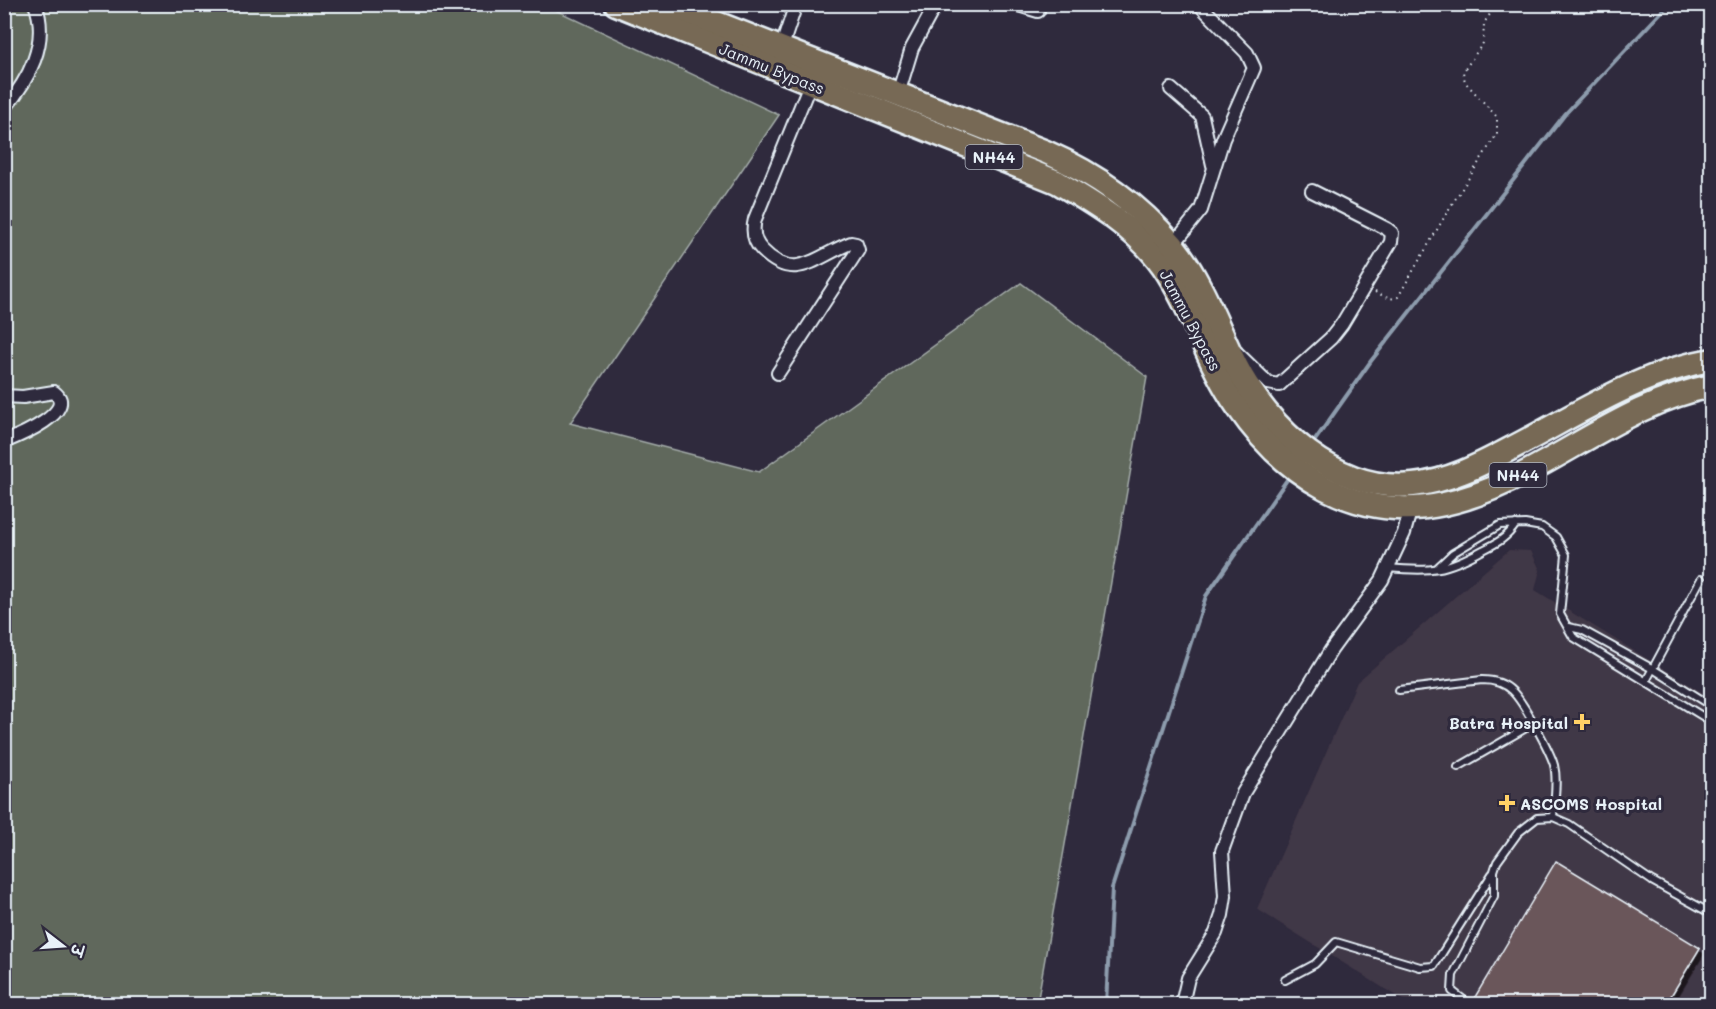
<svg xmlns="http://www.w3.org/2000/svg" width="1716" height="1009" viewBox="0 0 1716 1009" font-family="Mali,'Playpen Sans Deva',sans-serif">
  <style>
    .built { fill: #413746 }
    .green { fill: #60685c; stroke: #a4acaa; stroke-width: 1.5 }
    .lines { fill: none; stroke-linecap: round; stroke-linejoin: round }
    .stream { stroke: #8d9cad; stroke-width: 4 }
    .building { fill: #6b565a; stroke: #e8f1f8; stroke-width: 1.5; filter: url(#shadow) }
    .lane-casing { stroke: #e8f1f8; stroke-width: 10 }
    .street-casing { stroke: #e8f1f8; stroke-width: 16 }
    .highway-casing { stroke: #e8f1f8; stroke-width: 27 }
    .path { stroke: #e8f1f8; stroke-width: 2; stroke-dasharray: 1.5 4.5; stroke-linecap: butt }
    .lane { stroke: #2f2a3d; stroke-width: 6 }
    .street { stroke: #2f2a3d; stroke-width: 12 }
    .highway { stroke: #776954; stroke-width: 22 }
    .poi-dot { fill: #ffd166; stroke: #2f2a3d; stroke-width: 2 }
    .labels { text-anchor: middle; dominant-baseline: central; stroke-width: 6; stroke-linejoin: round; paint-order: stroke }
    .shield { fill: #2f2a3d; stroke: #b0b5c0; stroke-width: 1.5 }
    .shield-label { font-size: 15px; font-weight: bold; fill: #e8f1f8 }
    .street-label { font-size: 16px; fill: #e8f1f8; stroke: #2f2a3d }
    .poi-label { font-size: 16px; font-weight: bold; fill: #e8f1f8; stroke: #2f2a3d; text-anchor: end }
  </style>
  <defs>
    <filter id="shadow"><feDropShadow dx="3.5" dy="6" stdDeviation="0" flood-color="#0009"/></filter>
  </defs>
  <rect width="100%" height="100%" fill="#2f2a3d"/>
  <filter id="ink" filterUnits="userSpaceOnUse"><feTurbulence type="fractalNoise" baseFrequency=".0167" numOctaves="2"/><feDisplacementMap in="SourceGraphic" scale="12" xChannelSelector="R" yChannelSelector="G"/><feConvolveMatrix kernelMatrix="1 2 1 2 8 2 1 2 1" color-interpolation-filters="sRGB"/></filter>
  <g filter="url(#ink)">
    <polygon class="built" points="1509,550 1531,551 1540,570 1535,590 1711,698 1711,1004 1409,1004 1257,909 1357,682"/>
    <polygon class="green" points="5,5 545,5 779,115 570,423 759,472 1021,283 1147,377 1037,1004 5,1004"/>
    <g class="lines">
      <g class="stream">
        <polyline points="1311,446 1371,361 1566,113 1669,4"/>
        <polyline points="1106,1004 1112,888 1206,596 1291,474"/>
      </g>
    </g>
    <polygon class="building" points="1556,861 1700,948 1666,1004 1487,1004 1475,997"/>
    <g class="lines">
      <g class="lane-casing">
        <g id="lane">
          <polyline points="1438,567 1453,553 1500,525 1525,524 1542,527 1556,537 1566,555 1560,614 1573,637 1712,722"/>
          <path d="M1388,568C1431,572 1445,571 1483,550C1497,543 1507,538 1516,524"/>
          <polyline points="1569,627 1582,630 1653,669 1712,706"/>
          <polyline points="1646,681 1701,579"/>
          <path d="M1399,690L1482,680C1494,680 1504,683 1512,691C1523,701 1550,751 1554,765C1558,782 1554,801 1553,817"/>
          <polyline points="1458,767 1533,724"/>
          <polyline points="1285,980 1315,964 1336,942 1420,967 1434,966 1492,874"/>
          <polyline points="1469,1004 1452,991 1453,975 1494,896 1494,871 1497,862 1518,833 1537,818 1553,817 1569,824 1652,881 1712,914"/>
        </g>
      </g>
      <g class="street-casing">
        <g id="street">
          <polyline points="1015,4 1038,11"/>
          <polyline points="781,49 796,4"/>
          <polyline points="1171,89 1202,116 1213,165"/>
          <polyline points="898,94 912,48 936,4"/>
          <path d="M4,109C28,81 50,42 35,4"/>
          <polyline points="1173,245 1201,210 1223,139 1254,68 1247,53 1199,4"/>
          <polyline points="1233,349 1268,383 1279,385 1331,338 1342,324 1391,242 1392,233 1387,229 1312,191"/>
          <path d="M778,373L858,250L856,244L851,243C816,256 795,284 762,250C754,242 752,231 755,219L810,84"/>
          <path d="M4,396L23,397L54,392C79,411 19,436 4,442"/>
          <polyline points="1182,1004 1188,978 1216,933 1222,915 1225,896 1222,851 1243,793 1331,650 1382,580 1404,533 1412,504"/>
        </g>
      </g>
      <g class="highway-casing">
        <g id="highway">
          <path d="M616,4L1057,182C1094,204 1137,229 1163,266C1193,310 1207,363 1237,406C1285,476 1356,523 1444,504C1538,484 1613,405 1712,386"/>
          <path d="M668,4L1046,152C1094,173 1139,205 1173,245C1201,279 1217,326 1236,365C1268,429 1337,493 1413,485C1447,482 1480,465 1510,449C1573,417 1641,371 1712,360"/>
        </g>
      </g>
      <polyline class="path" points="1375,292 1390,299 1398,297 1449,209 1497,134 1497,117 1465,82 1463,72 1483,43 1484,23 1497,4"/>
      <use href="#lane" class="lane"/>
      <use href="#street" class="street"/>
      <use href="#highway" class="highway"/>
    </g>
  </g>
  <g class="poi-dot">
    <path d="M1579 713h6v6h6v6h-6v6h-6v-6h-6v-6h6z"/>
    <path d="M1504 794h6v6h6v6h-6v6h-6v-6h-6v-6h6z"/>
  </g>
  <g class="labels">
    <g class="shield">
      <rect x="965.5" y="145" width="57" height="24" rx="4.5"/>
      <rect x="1489.5" y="463" width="57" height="24" rx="4.5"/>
    </g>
    <g class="shield-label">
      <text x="994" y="157">NH44</text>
      <text x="1518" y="475">NH44</text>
    </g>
    <g class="street-label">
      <text transform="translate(772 68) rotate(22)">Jammu Bypass</text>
      <text transform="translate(1191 320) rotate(62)">Jammu Bypass</text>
    </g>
    <g class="poi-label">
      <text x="1568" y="722">Batra Hospital</text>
      <text x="1520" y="803" text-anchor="start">ASCOMS Hospital</text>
    </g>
  </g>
  <rect width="1716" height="1009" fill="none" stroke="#2f2a3d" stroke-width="24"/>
  <rect x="12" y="12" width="1692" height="985" fill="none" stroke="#e8f1f8" stroke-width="2" filter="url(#ink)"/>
  <g transform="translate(63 946) rotate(107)" stroke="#2f2a3d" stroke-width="4.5" paint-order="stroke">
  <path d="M0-4.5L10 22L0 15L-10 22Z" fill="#e8f1f8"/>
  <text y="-9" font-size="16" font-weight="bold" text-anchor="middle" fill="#e8f1f8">उ</text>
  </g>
</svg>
